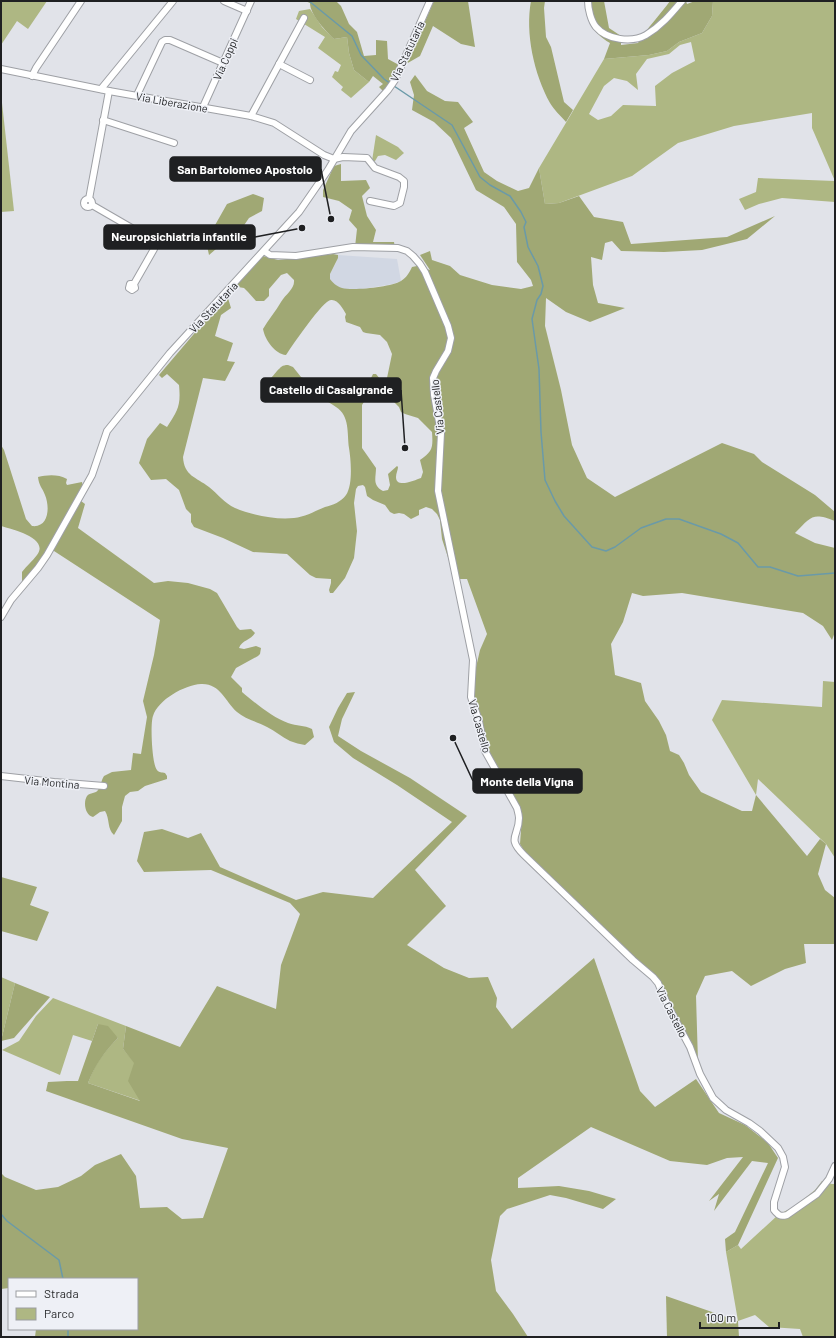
<svg xmlns="http://www.w3.org/2000/svg" width="836" height="1338" viewBox="0 0 836 1338" font-family="Barlow,sans-serif">
  <style>
    .built { fill: #d1d7e3 }
    .green { fill: #aeb783; fill-rule: evenodd }
    .forest { fill: #a0a874 }
    .lines { fill: none; stroke-linecap: round; stroke-linejoin: round }
    .stream { stroke: #6a9aa8; stroke-width: 1.5 }
    .street-casing { stroke: #9ea0a5; stroke-width: 8 }
    .street { stroke: #fff; stroke-width: 6 }
    .labels { text-anchor: middle; dominant-baseline: central; stroke-width: 3; stroke-linejoin: round; paint-order: stroke }
    .street-label { font-size: 11px; fill: #1f2022; stroke: #eef0f6 }
    .leader { fill: none; stroke: #1f2022; stroke-width: 1.5 }
    .callout-dot { fill: #1f2022; stroke: #eef0f6; stroke-width: 1.5 }
    .callout { fill: #1f2022; stroke: #1f2022; stroke-width: 1.5 }
    .callout-label { font-size: 12px; text-anchor: middle; font-weight: bold; fill: #fff }
  </style>
  <rect width="100%" height="100%" fill="#e1e3e9"/>
  <polygon class="built" points="338,255 397,259 401,281 393,284 356,290 343,289 338,287 333,284 330,279 330,274 336,263 338,257"/>
  <g class="green">
    <polygon points="1,1 47,1 28,29 17,21 1,45"/>
    <path d="M713,1H835V181L812,128V113L734,126L678,143L632,176L559,203L545,204L539,168L604,59L649,55L667,51L679,42L702,33L712,16ZM691,42L695,61L672,73L655,86L656,106L623,105L611,116L598,120L589,114L604,86L614,78L627,81L638,90L636,74L647,59L669,54L680,45Z"/>
    <polygon points="310,9 322,27 334,39 347,37 349,53 354,70 369,82 351,98 341,90 343,87 332,77 335,71 338,72 341,65 318,48 325,37 296,19 299,11"/>
    <polygon points="1,94 14,211 1,212"/>
    <polygon points="376,135 398,147 404,153 396,160 385,155 378,156 375,161 372,161"/>
    <polygon points="758,178 835,181 835,202 782,198 759,204 745,210 739,199 756,192"/>
    <polygon points="823,681 835,682 835,858 826,844 758,779 756,795 712,720 722,700 822,707"/>
    <polygon points="1,977 15,983 1,1041"/>
    <path d="M53,998L126,1026L123,1049L135,1063L141,1101L88,1083C95,1064 104,1052 118,1038L98,1024L92,1041L73,1035L60,1075L2,1050L19,1041L36,1016Z"/>
    <polygon points="822,1181 832,1184 835,1184 835,1337 803,1337 800,1329 769,1327 755,1315 738,1321 726,1252 738,1245 741,1249 778,1215 795,1206 815,1190"/>
  </g>
  <g class="forest">
    <path d="M305,1H336L341,6L349,24L357,32L364,56L376,55V40L387,41L388,59L399,65L392,80L383,91L379,87L383,84L373,76L369,82L354,70L349,53L347,37L334,39C326,31 310,15 310,3Z"/>
    <polygon points="434,1 468,1 475,47 461,44 433,26 420,56 406,64"/>
    <path d="M531,1H545L544,8L546,37L551,47L564,102L573,110L566,122C561,116 554,110 550,103C534,74 525,33 531,1Z"/>
    <path d="M586,1H604L609,28L621,36V45L638,43C647,28 660,15 670,1H686L687,4L695,1H713L712,16L702,33L679,42L667,51L649,55L604,59L610,43C591,32 589,21 586,1Z"/>
    <path d="M415,75L427,91L445,101L458,102L473,122L464,128L484,172L497,181L518,191L529,188L539,168L545,204L559,203L579,196L594,217L623,222L631,244L727,237L775,216L747,239L702,250L664,252L621,251L612,241L605,243L602,260L591,257L593,285L598,303L625,308L590,322L566,312L546,298L545,326L561,390L572,445L587,478L615,497L722,443L754,454L762,462L815,495L835,512V521C812,512 811,517 795,533L815,543L835,548V632L832,640L823,626L803,613L682,593L643,596L632,593L623,622L611,644L615,675L641,683L645,701L659,721L666,735L670,751L679,755L684,763L689,775L701,792L742,811H752L756,795L807,856L820,839L826,844L818,874L825,890L835,898V944H804L806,963L785,969L751,986L732,971L705,976L696,996L698,1062L658,982L526,854L520,844L522,816L515,798L487,749L471,698L474,676L480,650L487,634L467,579H455L442,539L440,520L437,514L432,509L426,507L419,510V515L411,519L404,514L399,513L394,514L390,512L385,505L373,500L367,496L365,487L363,485L358,486L356,489L354,503L357,531L354,558L345,578L333,593H330L329,590L331,583V579L316,578L310,575L287,554L253,552L223,538L194,527L191,522V514L186,509L179,490L166,479L151,480L139,463L147,439L160,423L167,427C178,410 181,406 179,385L167,374L162,378L159,375L227,295L231,308L221,315L215,336L233,343L227,361L235,362L225,381L203,378L183,457C184,476 196,477 209,487C218,494 224,503 235,508C252,515 275,520 294,518C305,517 315,511 325,507C333,505 341,502 346,495C353,485 351,460 349,448C347,433 350,416 336,407C326,400 309,391 297,391C287,392 281,398 271,394C267,380 269,381 277,371C281,367 282,365 288,365L293,367L301,377L349,400L370,380L373,374H376L380,379L376,390L367,397L362,405V448L376,468C376,478 372,485 383,491L388,490L390,485L388,474L397,466L398,467C398,470 396,473 396,477C396,489 415,480 421,478L423,472L420,460C433,451 433,447 432,432L418,418L405,414L401,412L399,407L392,400L387,389V378L392,354L387,342L380,335L366,333L363,332L360,327L346,322L345,317L346,314C343,309 338,299 331,300C323,300 292,346 286,355C275,354 265,340 263,329C268,320 276,311 281,302C286,294 295,289 294,280L287,273L281,275L269,289V296L264,301H256L248,292L244,288L238,287L237,283L263,256L278,260L333,254L338,255V258L330,274V279C333,283 336,286 342,288C353,291 391,287 401,281C407,277 409,273 412,267L417,266L430,270L420,255L430,251L432,260L450,266L460,275L492,285L521,289L533,286L531,280L517,262L516,224L504,207L476,190L451,138L434,122L412,110L414,95L410,82Z"/>
    <polygon points="341,164 341,181 366,180 370,188 362,196 367,216 376,230 373,242 394,242 395,248 355,247 357,229 349,220 352,210 339,201 323,197 323,190 334,166"/>
    <polygon points="253,194 264,198 262,211 249,218 238,234 247,240 252,236 255,238 244,248 230,237 209,255 206,241 227,204"/>
    <path d="M1,445L4,450L26,519L32,526C49,528 50,507 45,495C42,487 39,486 38,477C47,475 58,474 67,479L66,483L67,485L82,482L83,487L77,498L85,504L78,528L154,583L168,581L188,583L210,589L217,593L237,627L240,630L251,629L255,633C251,640 242,640 239,648L244,649L256,646L261,648L260,654L258,656L236,668L231,677L242,688V692C254,702 273,718 288,723C297,726 304,725 312,729L314,737L305,745C300,744 295,743 290,741C282,737 275,731 267,727C258,722 245,719 237,712C225,701 220,683 201,684C184,685 158,700 153,716C150,724 152,765 157,770C159,773 162,772 165,773L167,776V779L145,786L138,791L130,792L125,796L122,807V821L114,835C107,829 110,819 105,811L100,812L93,817C85,815 83,802 87,796C90,792 96,794 98,790C101,787 101,780 104,776L112,772L131,770L133,753L141,754L147,717L143,701L154,655L160,620L54,551L49,552L22,582V572C26,566 33,561 37,555C50,538 11,529 1,526Z"/>
    <path d="M355,692L342,719L338,736L361,751L410,778L467,816L415,870L446,906L407,945L444,968L469,978L488,977L497,998L496,1007L512,1029L594,958L640,1091L655,1107L696,1079L719,1113L745,1125L768,1143L778,1158L738,1245L726,1252L725,1239L735,1232L768,1163L752,1161L714,1211L719,1194L709,1201L743,1157L727,1158L707,1165L670,1161L591,1127L518,1178V1188L559,1186L589,1191L616,1199L603,1209L566,1198L550,1195L507,1209L500,1216L491,1260L496,1291L513,1314L528,1337H35L36,1329H137V1279H9V1288L1,1289V1173L5,1177L36,1190L58,1187L81,1176L95,1165L121,1154L136,1176L140,1208L167,1207L182,1219L203,1218L228,1148L182,1139L46,1091L48,1082L67,1081H78L98,1024L108,1026L118,1038C105,1051 95,1065 88,1083L140,1101L128,1081L134,1063L123,1049L126,1026L180,1047L217,986L276,1009L281,965L300,914L290,903L211,870L144,872L137,861L144,832L162,829L188,838L201,833L220,867L296,900L323,892L373,898L452,822L397,785L353,758L334,742L329,727L338,708L347,693Z"/>
    <polygon points="1,877 37,887 30,905 49,912 37,941 1,931"/>
    <polygon points="15,983 50,997 14,1038 1,1041"/>
    <polygon points="666,1296 738,1321 739,1337 667,1337"/>
  </g>
  <g class="lines">
    <g class="stream">
      <polyline points="309,1 352,36 361,55 384,79 391,84"/>
      <polyline points="394,86 452,125 480,177 490,185 510,196 521,212 526,222 524,227 528,247 538,266 543,286 541,294 537,300 532,319 539,369 541,432 545,480 555,501 564,516 592,547 606,551 615,547 641,528 666,519 679,519 721,534 738,543 758,567 770,567 798,576 835,573"/>
      <polyline points="1,1214 7,1221 59,1260 63,1279"/>
      <polyline points="68,1329 68,1337"/>
    </g>
    <g class="street-casing">
      <g id="street">
        <polyline points="224,1 247,11"/>
        <path d="M588,1C588,9 591,21 596,27C607,40 632,43 646,35C661,26 671,14 682,1"/>
        <polyline points="279,64 310,80"/>
        <polyline points="1,69 109,91 251,116 274,123 324,155 334,159 343,157 367,158 375,168 399,177 404,181 404,187 400,203 394,206 370,201"/>
        <polyline points="32,76 36,68 81,1"/>
        <polyline points="101,89 173,1"/>
        <polyline points="137,95 162,42 165,40 170,40 223,63"/>
        <polyline points="203,107 251,1"/>
        <polyline points="251,116 304,18"/>
        <polyline points="103,120 174,143"/>
        <circle cx="88" cy="203" r="4"/>
        <polyline points="89,199 109,91"/>
        <polyline points="92,205 156,242 154,249 134,284 135,288 132,290 129,288 130,284 134,284"/>
        <path d="M264,251L270,255L296,256L353,247L398,248L407,251L413,256L420,264L425,272L448,326L451,338L448,351L436,371L433,378L434,395L441,433L438,491L473,660L471,697L479,721L485,751L517,808C518,812 519,815 519,818C519,837 506,837 524,855L633,960L653,977L658,983L669,1008L690,1047L700,1074L713,1098L726,1110L749,1123L760,1131L778,1148L783,1157L785,1167L774,1202V1210C778,1215 780,1217 787,1215L817,1194L829,1179L835,1166"/>
        <polyline points="1,617 11,600 38,568 47,555 92,475 107,431 170,353 299,212 328,170 351,131 388,90 395,80 430,1"/>
        <polyline points="1,776 54,782 104,786"/>
      </g>
    </g>
    <use href="#street" class="street"/>
  </g>
  <g class="labels">
    <g class="street-label">
      <text transform="translate(407 51) rotate(-65)">Via Statutaria</text>
      <text transform="translate(225 59) rotate(-66)">Via Coppi</text>
      <text transform="translate(172 102) rotate(10)">Via Liberazione</text>
      <text transform="translate(213 307) rotate(-47)">Via Statutaria</text>
      <text transform="translate(437 407) rotate(-96)">Via Castello</text>
      <text transform="translate(480 726) rotate(74)">Via Castello</text>
      <text transform="translate(52 782) rotate(5)">Via Montina</text>
      <text transform="translate(672 1012) rotate(63)">Via Castello</text>
    </g>
  </g>
  <path class="leader" d="M331 219L321 169M302 228L255 237M405 448L401 390M453 738L473 781"/>
  <g class="callout-dot">
    <circle cx="331" cy="219" r="4"/>
    <circle cx="302" cy="228" r="4"/>
    <circle cx="405" cy="448" r="4"/>
    <circle cx="453" cy="738" r="4"/>
  </g>
  <g class="callout">
    <rect x="170" y="157" width="151" height="24" rx="4"/>
    <rect x="104" y="225" width="151" height="24" rx="4"/>
    <rect x="261" y="378" width="140" height="24" rx="4"/>
    <rect x="473" y="769" width="109" height="24" rx="4"/>
  </g>
  <g class="callout-label">
    <text x="245" y="174">San Bartolomeo Apostolo</text>
    <text x="179" y="241">Neuropsichiatria infantile</text>
    <text x="331" y="394">Castello di Casalgrande</text>
    <text x="527" y="786">Monte della Vigna</text>
  </g>
  <rect width="836" height="1338" fill="none" stroke="#1f2022" stroke-width="4"/>
  <rect x="8" y="1278" width="130" height="52" fill="#eef0f6" stroke="#9b9da1"/>
  <rect x="16" y="1291" width="20" height="6" fill="#ffffff" stroke="#9b9da1"/>
  <text x="44" y="1298" font-size="12" fill="#1f2022">Strada</text>
  <rect x="16" y="1308" width="20" height="12" fill="#aeb783" stroke="#9b9da1"/>
  <text x="44" y="1318" font-size="12" fill="#1f2022">Parco</text>
  <path d="M700 1322v6h79v-6" fill="none" stroke="#1f2022" stroke-width="2"/>
  <text x="706" y="1322" font-size="12" fill="#1f2022" stroke="#eef0f6" stroke-width="3" paint-order="stroke">100 m</text>
</svg>
